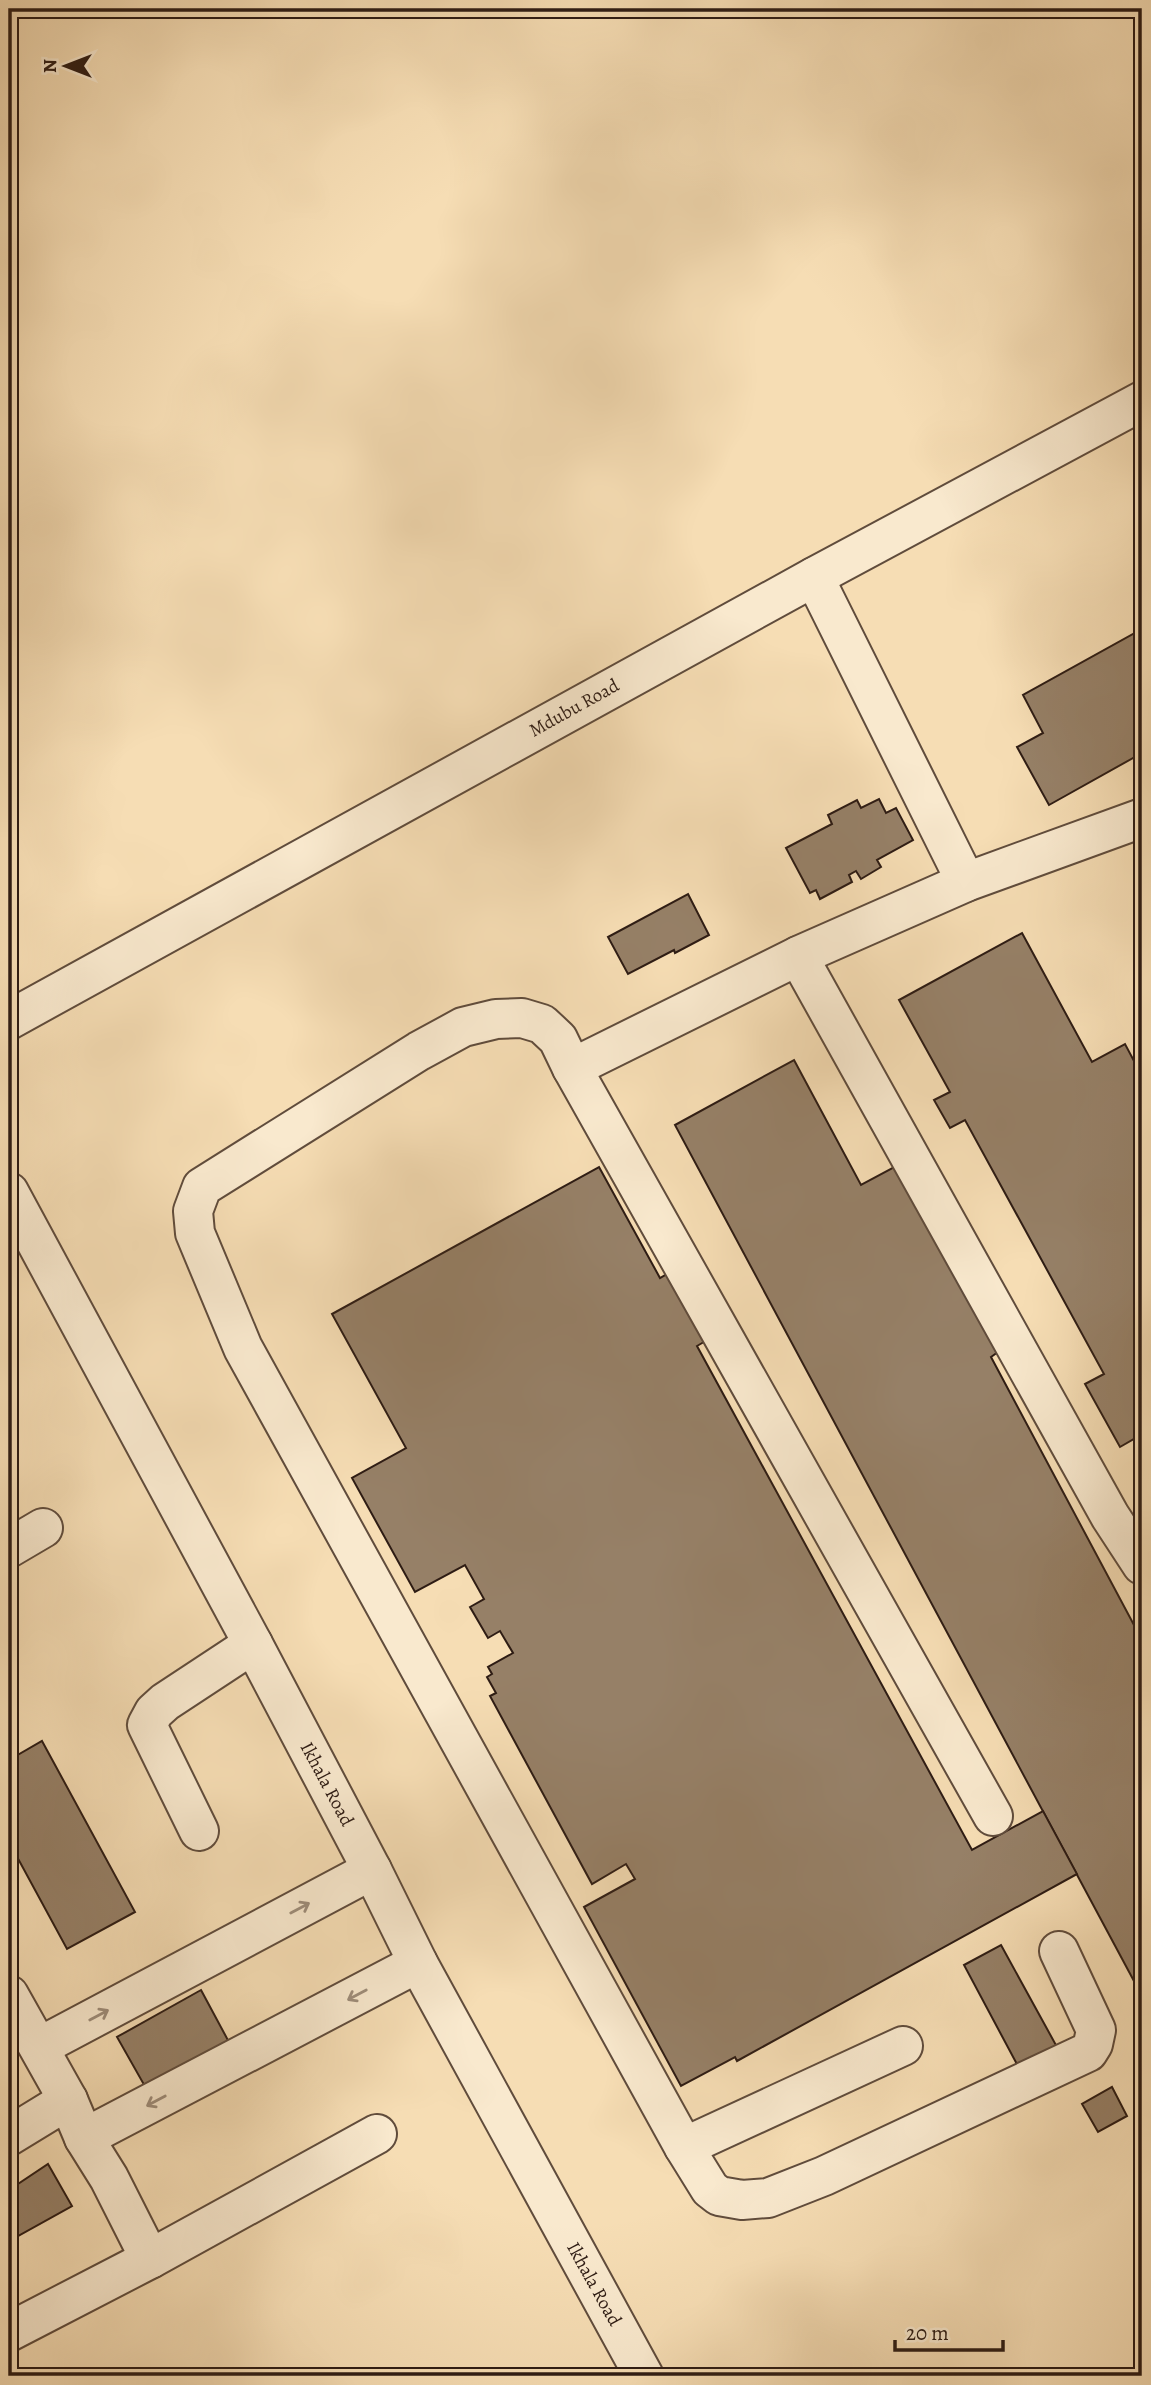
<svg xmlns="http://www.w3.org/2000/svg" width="1151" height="2385" viewBox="0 0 1151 2385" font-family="Alegreya,serif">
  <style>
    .building { fill: #968067; stroke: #2e1c14; stroke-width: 2 }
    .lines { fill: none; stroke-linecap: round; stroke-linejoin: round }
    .minor-casing { stroke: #604c3c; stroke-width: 42 }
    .minor { stroke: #f9e9ce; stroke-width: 38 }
    .oneway { stroke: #9e8d7a }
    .labels { text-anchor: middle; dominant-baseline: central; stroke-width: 5; stroke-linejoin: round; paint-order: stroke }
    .street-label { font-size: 19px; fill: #2e1c14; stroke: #f9e9ce }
  </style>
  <rect width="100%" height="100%" fill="#f6ddb4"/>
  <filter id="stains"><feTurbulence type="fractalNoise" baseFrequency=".00286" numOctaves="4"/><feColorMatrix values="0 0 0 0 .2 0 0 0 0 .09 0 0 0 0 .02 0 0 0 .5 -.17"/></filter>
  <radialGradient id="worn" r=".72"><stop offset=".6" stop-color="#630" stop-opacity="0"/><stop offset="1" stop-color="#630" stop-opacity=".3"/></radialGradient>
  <g class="building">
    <polygon points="1142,595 1142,753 1049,805 1017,747 1043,733 1023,695 1140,630 1136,619 1137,606"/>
    <polygon points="879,799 886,813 896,808 913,840 877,860 881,867 861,879 856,871 849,875 852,882 820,899 816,890 810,893 786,848 832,824 828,815 857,800 861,808"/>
    <polygon points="688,894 709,935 675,953 674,950 628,974 608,937"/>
    <polygon points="1022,933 1092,1062 1125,1044 1142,1076 1142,1455 1134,1439 1120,1447 1085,1384 1104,1374 965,1120 950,1128 934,1100 950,1092 899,1000"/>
    <polygon points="794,1060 861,1185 898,1165 998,1352 991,1357 1142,1640 1142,1996 675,1125"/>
    <polygon points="599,1167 660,1278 672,1271 709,1339 697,1346 972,1850 1043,1811 1077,1874 737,2061 735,2057 681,2086 584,1907 635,1879 626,1864 592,1884 490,1696 496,1693 487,1677 492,1674 488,1667 513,1653 500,1631 488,1638 470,1607 484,1599 465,1565 415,1592 352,1478 406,1448 332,1314"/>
    <polygon points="42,1741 135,1912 67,1949 9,1842 9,1760"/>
    <polygon points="1001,1945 1057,2047 1019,2068 964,1965"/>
    <polygon points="201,1990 230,2044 147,2090 117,2037"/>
    <polygon points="1112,2087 1127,2116 1098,2132 1082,2104"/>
    <polygon points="48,2164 72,2206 9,2241 9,2190"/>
  </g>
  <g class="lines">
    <g class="minor-casing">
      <g id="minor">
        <polyline points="814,577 966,882"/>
        <polyline points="798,956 1110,1516 1142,1565"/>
        <polyline points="9,1020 814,577 1142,401"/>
        <polyline points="572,1068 798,956 966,882 1142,818"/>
        <polyline points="9,1192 253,1644 372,1870 418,1963 644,2376"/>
        <polyline points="9,1548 43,1528"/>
        <polyline points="993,1816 572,1068 558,1039 542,1024 522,1018 496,1019 463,1027 419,1051 202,1187 193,1211 195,1233 243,1348 684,2147 710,2189 719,2196 742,2200 768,2198 824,2176 1088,2052 1093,2044 1096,2030 1059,1951"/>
        <polyline points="199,1831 147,1725 154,1712 165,1702 253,1644"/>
        <polyline points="9,1995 68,2100 84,2138 109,2178 150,2259"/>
        <polyline points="39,2047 372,1870"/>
        <polyline points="9,2136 68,2100"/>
        <polyline points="84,2138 418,1963"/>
        <polyline points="684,2147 903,2046"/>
        <polyline points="9,2332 150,2259 377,2134"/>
      </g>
    </g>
    <use href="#minor" class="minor"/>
  </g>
  <defs><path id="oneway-shaft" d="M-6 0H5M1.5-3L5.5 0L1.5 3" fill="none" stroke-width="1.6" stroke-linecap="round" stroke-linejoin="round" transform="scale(1.75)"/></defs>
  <g class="oneway">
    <use href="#oneway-shaft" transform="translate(300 1908) rotate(-28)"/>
    <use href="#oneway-shaft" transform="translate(357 1995) rotate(152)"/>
    <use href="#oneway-shaft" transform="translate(99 2015) rotate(-28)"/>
    <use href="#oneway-shaft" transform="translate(156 2101) rotate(152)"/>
  </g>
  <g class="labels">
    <g class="street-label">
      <text transform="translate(574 708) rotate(-29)">Mdubu Road</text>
      <text transform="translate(327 1784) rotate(62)">Ikhala Road</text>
      <text transform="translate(594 2284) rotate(61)">Ikhala Road</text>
    </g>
  </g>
  <rect width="1151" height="2385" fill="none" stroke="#f6ddb4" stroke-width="35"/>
  <rect x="10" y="10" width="1130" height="2364" fill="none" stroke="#2e1c14" stroke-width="3.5"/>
  <rect x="18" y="18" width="1116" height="2350" fill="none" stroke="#2e1c14" stroke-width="2"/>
  <g transform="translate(66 66) rotate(270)" stroke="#f9e9ce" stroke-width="5" paint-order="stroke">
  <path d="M0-5L12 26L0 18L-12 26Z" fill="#2e1c14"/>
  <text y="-10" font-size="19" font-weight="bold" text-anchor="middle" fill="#2e1c14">N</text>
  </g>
  <path d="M895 2340v10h108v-10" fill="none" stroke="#2e1c14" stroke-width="3.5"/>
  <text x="906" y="2340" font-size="21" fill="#2e1c14" stroke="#f9e9ce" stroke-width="5" paint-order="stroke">20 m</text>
  <rect width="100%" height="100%" filter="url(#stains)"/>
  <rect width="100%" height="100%" fill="url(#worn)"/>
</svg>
